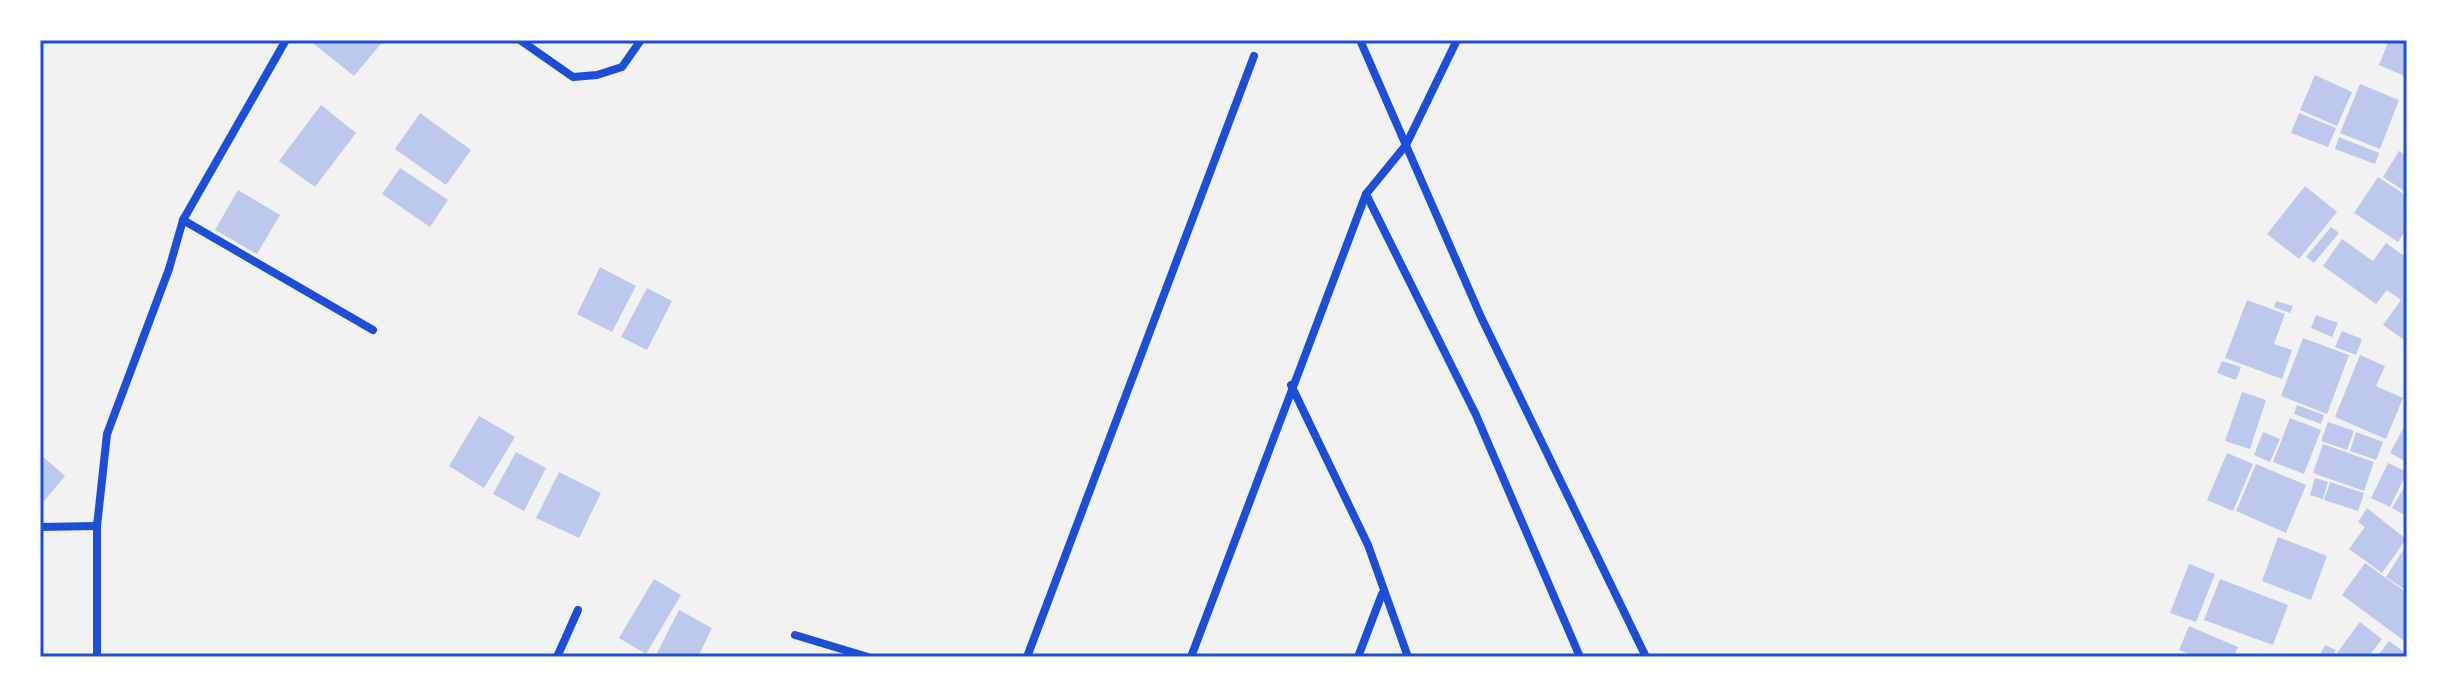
<svg xmlns="http://www.w3.org/2000/svg" width="2447" height="697" viewBox="0 0 2447 697" font-family="'Fira Sans Condensed',sans-serif">
  <style>
    .building { fill: #bdc9ec }
    .lines { fill: none; stroke-linecap: round; stroke-linejoin: round }
    .minor { stroke: #1d4ed8; stroke-width: 8 }
    .neatline { fill: none; stroke: #1d4ed8; stroke-width: 3 }
  </style>
  <rect width="100%" height="100%" fill="#f2f2f2"/>
  <g class="building">
    <polygon points="317,40 384,40 354,76 314,44"/>
    <polygon points="2389,40 2407,40 2407,77 2379,65"/>
    <polygon points="2315,75 2352,92 2337,126 2300,110"/>
    <polygon points="2360,84 2399,100 2380,149 2340,133"/>
    <polygon points="321,105 356,133 315,187 279,161"/>
    <polygon points="420,113 471,150 446,185 395,149"/>
    <polygon points="2299,113 2336,128 2328,147 2291,133"/>
    <polygon points="2339,137 2379,153 2375,164 2335,149"/>
    <polygon points="2399,151 2407,156 2407,193 2383,177"/>
    <polygon points="400,168 448,200 430,227 382,194"/>
    <polygon points="2378,177 2407,196 2407,228 2398,242 2354,213"/>
    <polygon points="2305,186 2337,212 2299,259 2267,234"/>
    <polygon points="238,190 280,215 257,254 215,230"/>
    <polygon points="2331,227 2339,233 2314,263 2306,257"/>
    <polygon points="2342,239 2373,261 2386,243 2407,258 2407,342 2383,325 2401,300 2387,290 2376,304 2323,266"/>
    <polygon points="600,267 636,286 612,332 577,314"/>
    <polygon points="647,288 672,301 647,350 621,337"/>
    <polygon points="2247,300 2285,314 2274,344 2292,350 2282,379 2225,358"/>
    <polygon points="2276,301 2293,306 2290,313 2274,307"/>
    <polygon points="2316,315 2338,323 2332,337 2311,328"/>
    <polygon points="2342,331 2362,339 2356,355 2335,347"/>
    <polygon points="2303,338 2349,355 2327,414 2281,396"/>
    <polygon points="2360,355 2385,366 2376,386 2403,398 2386,439 2335,417"/>
    <polygon points="2222,361 2241,367 2236,380 2217,373"/>
    <polygon points="2242,392 2266,400 2250,449 2225,441"/>
    <polygon points="2297,405 2324,415 2321,424 2294,414"/>
    <polygon points="479,416 515,437 484,488 449,466"/>
    <polygon points="2290,418 2321,430 2304,474 2273,462"/>
    <polygon points="2407,421 2407,462 2390,453"/>
    <polygon points="2328,422 2354,431 2347,450 2321,441"/>
    <polygon points="2263,432 2280,439 2270,462 2254,455"/>
    <polygon points="2356,432 2383,442 2376,460 2350,451"/>
    <polygon points="2323,444 2374,462 2364,491 2313,473"/>
    <polygon points="516,452 546,468 524,511 493,494"/>
    <polygon points="2227,453 2253,464 2233,511 2207,500"/>
    <polygon points="40,454 65,476 40,506"/>
    <polygon points="2388,463 2407,472 2390,507 2371,498"/>
    <polygon points="2256,464 2306,485 2286,533 2236,511"/>
    <polygon points="559,472 601,493 579,538 536,518"/>
    <polygon points="2315,478 2328,482 2323,499 2310,495"/>
    <polygon points="2330,482 2364,493 2358,511 2324,500"/>
    <polygon points="2407,482 2407,514 2406,516 2392,508"/>
    <polygon points="2367,508 2406,539 2382,573 2349,549 2365,527 2358,522"/>
    <polygon points="2278,537 2327,556 2311,600 2262,581"/>
    <polygon points="2407,544 2407,591 2386,577"/>
    <polygon points="2365,563 2407,593 2407,643 2342,595"/>
    <polygon points="2189,564 2215,574 2196,622 2170,613"/>
    <polygon points="654,579 681,595 646,654 619,638"/>
    <polygon points="2220,579 2288,605 2273,645 2204,620"/>
    <polygon points="679,610 712,628 698,657 655,657"/>
    <polygon points="2360,622 2382,639 2368,657 2334,657"/>
    <polygon points="2189,626 2238,647 2234,657 2197,657 2179,650"/>
    <polygon points="2389,641 2407,654 2407,657 2377,657"/>
    <polygon points="2325,645 2336,650 2332,657 2319,657"/>
  </g>
  <g class="lines">
    <g class="minor">
      <polyline points="520,40 573,77 597,75 622,67 641,40"/>
      <polyline points="1360,40 1481,317 1646,657"/>
      <polyline points="1366,194 1476,415 1580,657"/>
      <polyline points="183,220 373,330"/>
      <polyline points="1291,385 1368,545 1408,657"/>
      <polyline points="40,527 97,526"/>
      <polyline points="795,635 868,657"/>
      <polyline points="97,657 97,526 107,434 169,269 183,220 286,40"/>
      <polyline points="557,657 578,610"/>
      <polyline points="1027,657 1254,56"/>
      <polyline points="1191,657 1366,194 1406,145 1457,40"/>
      <polyline points="1358,657 1382,594"/>
    </g>
  </g>
  <rect width="2447" height="697" fill="none" stroke="#ffffff" stroke-width="84"/>
  <rect x="42" y="42" width="2363" height="613" class="neatline"/>
</svg>
